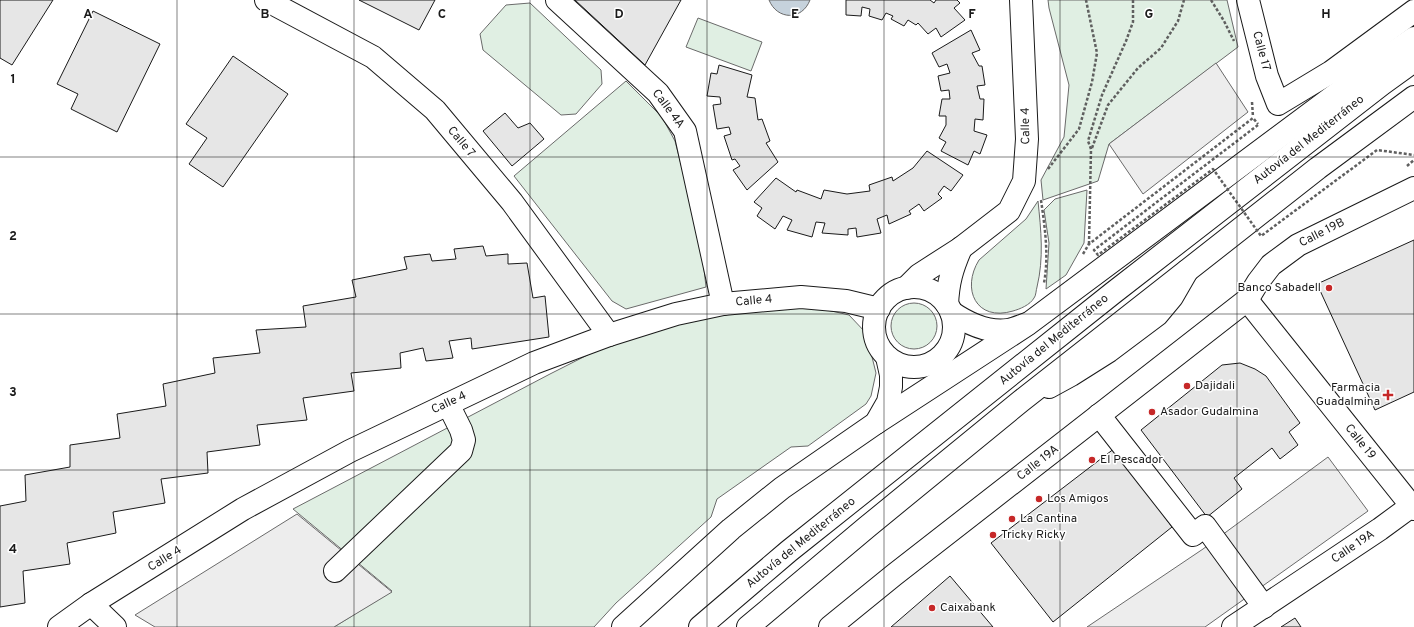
<svg xmlns="http://www.w3.org/2000/svg" width="1414" height="627" viewBox="0 0 1414 627" font-family="Overpass,sans-serif">
  <style>
    .green { fill: #e0efe3; stroke: #6a6a6a }
    .parking { fill: #ededed; stroke: #6a6a6a }
    .water { fill: #c6d2dc; stroke: #6a6a6a }
    .building { fill: #e6e6e6; stroke: #1a1a1a }
    .lines { fill: none; stroke-linecap: round; stroke-linejoin: round }
    .minor-casing { stroke: #1a1a1a; stroke-width: 24 }
    .highway-casing { stroke: #1a1a1a; stroke-width: 24 }
    .path { stroke: #5f5f5f; stroke-width: 2.5; stroke-dasharray: 3 2; stroke-linecap: butt }
    .minor { stroke: #fff; stroke-width: 22 }
    .highway { stroke: #fff; stroke-width: 22 }
    .path-bridge { stroke: #5f5f5f; stroke-width: 2.5; stroke-dasharray: 3 2; stroke-linecap: butt }
    .grid { fill: none; stroke: #1a1a1a; stroke-width: 1; stroke-opacity: 0.55 }
    .poi-dot { fill: #c62828; stroke: #fff; stroke-width: 1.5 }
    .labels { text-anchor: middle; dominant-baseline: central; stroke-width: 3; stroke-linejoin: round; paint-order: stroke }
    .street-label { font-size: 12px; fill: #1a1a1a; stroke: #fff }
    .poi-label { font-size: 12px; fill: #1a1a1a; stroke: #fff; text-anchor: start }
    .grid-label { font-size: 13px; text-anchor: middle; font-weight: bold; fill: #1a1a1a; stroke: #fff; stroke-width: 3; stroke-linejoin: round; paint-order: stroke }
  </style>
  <rect width="100%" height="100%" fill="#fff"/>
  <g class="green">
    <polygon points="1048,0 1227,0 1238,47 1109,144 1098,181 1043,200 1041,180 1064,137 1069,85 1049,8"/>
    <polygon points="530,3 601,70 602,84 576,114 561,115 483,50 480,34 506,5"/>
    <polygon points="698,18 762,42 751,71 686,47"/>
    <polygon points="626,81 662,117 675,141 701,242 706,287 626,309 612,301 514,176"/>
    <polygon points="1087,190 1084,243 1066,275 1046,289 1049,243 1044,210 1055,199"/>
    <path d="M1038,201C1041,230 1044,258 1037,287C1036,290 1036,296 1034,298C1030,305 1020,309 1013,311C976,322 961,289 979,260L1026,219Z"/>
    <polygon points="788,301 849,315 866,333 876,373 871,396 866,404 808,446 791,447 717,499 711,517 616,603 594,627 334,627 392,591 293,509 550,374 627,335"/>
    <circle cx="914" cy="326" r="23"/>
  </g>
  <g class="parking">
    <polygon points="1216,63 1248,112 1143,194 1109,144"/>
    <polygon points="1328,457 1368,511 1205,627 1087,627 1203,549"/>
    <polygon points="297,514 392,592 334,627 155,627 135,615"/>
  </g>
  <path class="water" d="M769,0H810C802,21 777,20 769,0Z"/>
  <g class="building">
    <polygon points="0,0 53,0 12,65 0,58"/>
    <polygon points="359,0 435,0 419,30"/>
    <polygon points="575,0 681,0 645,65"/>
    <polygon points="846,0 930,0 934,3 936,0 957,0 960,3 954,8 965,20 941,37 936,28 928,34 918,23 916,25 908,20 904,26 891,19 893,16 886,13 882,20 869,16 870,9 862,7 861,16 846,15"/>
    <polygon points="93,11 160,44 117,132 71,109 78,94 57,84"/>
    <polygon points="971,30 980,50 972,53 979,66 982,66 985,85 977,86 980,99 984,99 983,120 975,119 974,131 987,135 980,154 974,151 968,165 941,151 946,142 939,138 946,125 946,116 939,116 942,99 950,99 949,90 941,91 938,76 950,73 947,64 939,67 932,53"/>
    <polygon points="233,56 288,94 223,187 189,164 207,138 186,124"/>
    <polygon points="719,65 752,75 747,97 755,98 758,120 762,119 770,141 766,143 778,162 747,190 733,170 740,166 735,159 732,160 724,136 731,134 729,127 717,129 713,105 721,104 720,97 707,96 711,73 717,74"/>
    <polygon points="505,113 518,128 530,123 544,139 512,166 483,131"/>
    <polygon points="927,151 963,175 951,191 944,186 938,194 942,198 924,211 919,204 909,211 911,214 889,224 887,215 877,219 881,233 857,237 856,228 848,229 848,235 822,233 825,223 816,222 812,237 787,230 792,220 783,216 775,229 757,216 762,208 754,202 776,178 796,192 797,190 821,199 824,190 847,194 870,191 869,185 892,177 893,181 913,168"/>
    <polygon points="1414,240 1414,392 1375,410 1317,284"/>
    <polygon points="483,246 486,256 508,254 508,264 527,263 533,298 545,296 549,337 472,349 471,338 449,341 453,358 426,361 423,348 400,353 401,368 351,373 354,391 303,398 307,420 257,425 260,445 207,452 208,473 161,479 165,503 113,512 116,533 67,543 70,564 23,571 25,603 0,607 0,506 26,501 25,475 70,467 70,445 120,438 117,414 166,406 163,384 215,373 213,358 260,353 256,330 306,327 303,306 356,297 352,280 407,269 404,257 430,254 432,261 456,259 454,249"/>
    <polygon points="1240,363 1255,369 1266,376 1300,423 1289,432 1298,445 1280,459 1272,448 1234,478 1242,489 1207,517 1141,430 1222,365"/>
    <polygon points="1115,448 1172,527 1053,622 991,543"/>
    <polygon points="950,576 993,627 891,627"/>
    <polygon points="1295,618 1301,627 1281,627"/>
  </g>
  <g class="lines">
    <g class="minor-casing">
      <g id="minor">
        <polyline points="266,0 373,57 435,110 512,202 609,335"/>
        <polyline points="557,0 658,93 685,131 723,304"/>
        <polyline points="1248,0 1267,76 1278,104 1331,72 1414,11"/>
        <circle cx="914" cy="327" r="40"/>
        <polyline points="906,288 919,275 961,248 1009,211 1024,181 1027,139 1021,0"/>
        <polyline points="1247,300 1414,509"/>
        <path d="M947,305C948,282 952,269 961,248"/>
        <path d="M951,312C967,323 988,333 1008,330C1014,329 1021,326 1027,324"/>
        <polyline points="1049,387 1071,375 1109,351 1157,315 1172,297 1187,271"/>
        <polyline points="1099,415 1193,535 1205,526 1264,607"/>
        <polyline points="335,571 461,451 464,440 461,430 448,404"/>
        <polyline points="91,604 115,627"/>
        <polyline points="59,627 91,604 243,509 350,451 534,363 609,335 676,314 723,304 801,297 846,301 879,309"/>
        <polyline points="623,627 731,529 782,488 876,423 888,402 891,387 891,375 887,357"/>
        <polyline points="830,627 894,575 1247,300 1258,282 1271,265 1298,245 1414,188"/>
        <polyline points="1233,627 1380,529 1414,504"/>
      </g>
    </g>
    <g class="highway-casing">
      <g id="highway">
        <polyline points="876,423 1028,324 1378,63 1414,38"/>
        <polyline points="700,627 789,551 1113,293 1382,84 1414,61"/>
        <polyline points="748,627 867,527 1021,401 1318,168 1414,97"/>
      </g>
    </g>
    <g class="path">
      <polyline points="1211,0 1224,21 1234,41"/>
      <polyline points="1252,102 1253,117"/>
      <polyline points="1092,148 1108,105 1138,68 1161,48 1178,21 1184,0"/>
      <polyline points="1407,166 1414,160"/>
      <polyline points="1048,169 1079,129 1092,82 1097,53 1086,0"/>
      <path d="M1041,200C1045,228 1049,256 1044,283"/>
      <polyline points="1089,244 1091,149 1088,141 1102,95 1126,41 1133,22 1133,0"/>
      <polyline points="1083,254 1089,244 1253,118 1258,124"/>
    </g>
    <use href="#minor" class="minor"/>
    <use href="#highway" class="highway"/>
    <polyline class="path-bridge" points="1258,125 1094,250 1098,255 1213,169 1261,236 1377,150 1414,155"/>
  </g>
  <path class="grid" d="M177,0V627M354,0V627M530,0V627M707,0V627M884,0V627M1060,0V627M1237,0V627M0,157H1414M0,314H1414M0,470H1414"/>
  <g class="poi-dot">
    <circle cx="1329" cy="288" r="4"/>
    <circle cx="1187" cy="386" r="4"/>
    <path d="M1386 389h4v4h4v4h-4v4h-4v-4h-4v-4h4z"/>
    <circle cx="1152" cy="412" r="4"/>
    <circle cx="1092" cy="460" r="4"/>
    <circle cx="1039" cy="499" r="4"/>
    <circle cx="1012" cy="519" r="4"/>
    <circle cx="993" cy="535" r="4"/>
    <circle cx="932" cy="608" r="4"/>
  </g>
  <g class="labels">
    <g class="street-label">
      <text transform="translate(1261 51) rotate(75)">Calle 17</text>
      <text transform="translate(668 109) rotate(53)">Calle 4A</text>
      <text transform="translate(1026 126) rotate(-91)">Calle 4</text>
      <text transform="translate(1309 140) rotate(-38)">Autovía del Mediterráneo</text>
      <text transform="translate(461 142) rotate(50)">Calle 7</text>
      <text transform="translate(1322 233) rotate(-27)">Calle 19B</text>
      <text transform="translate(754 301) rotate(-5)">Calle 4</text>
      <text transform="translate(1054 340) rotate(-39)">Autovía del Mediterráneo</text>
      <text transform="translate(449 403) rotate(-25)">Calle 4</text>
      <text transform="translate(1360 442) rotate(51)">Calle 19</text>
      <text transform="translate(1038 463) rotate(-38)">Calle 19A</text>
      <text transform="translate(801 543) rotate(-39)">Autovía del Mediterráneo</text>
      <text transform="translate(1353 547) rotate(-34)">Calle 19A</text>
      <text transform="translate(165 559) rotate(-32)">Calle 4</text>
    </g>
    <g class="poi-label">
      <text x="1321" y="288" text-anchor="end">Banco Sabadell</text>
      <text x="1195" y="386">Dajidali</text>
      <text x="1380" y="388" text-anchor="end">Farmacia<tspan x="1380" dy="14">Guadalmina</tspan></text>
      <text x="1160" y="412">Asador Gudalmina</text>
      <text x="1100" y="460">El Pescador</text>
      <text x="1047" y="499">Los Amigos</text>
      <text x="1020" y="519">La Cantina</text>
      <text x="1001" y="535">Tricky Ricky</text>
      <text x="940" y="608">Caixabank</text>
    </g>
  </g>
  <g class="grid-label">
    <text x="88" y="18">A</text>
    <text x="265" y="18">B</text>
    <text x="442" y="18">C</text>
    <text x="619" y="18">D</text>
    <text x="795" y="18">E</text>
    <text x="972" y="18">F</text>
    <text x="1149" y="18">G</text>
    <text x="1326" y="18">H</text>
    <text x="13" y="83">1</text>
    <text x="13" y="240">2</text>
    <text x="13" y="396">3</text>
    <text x="13" y="553">4</text>
  </g>
</svg>
